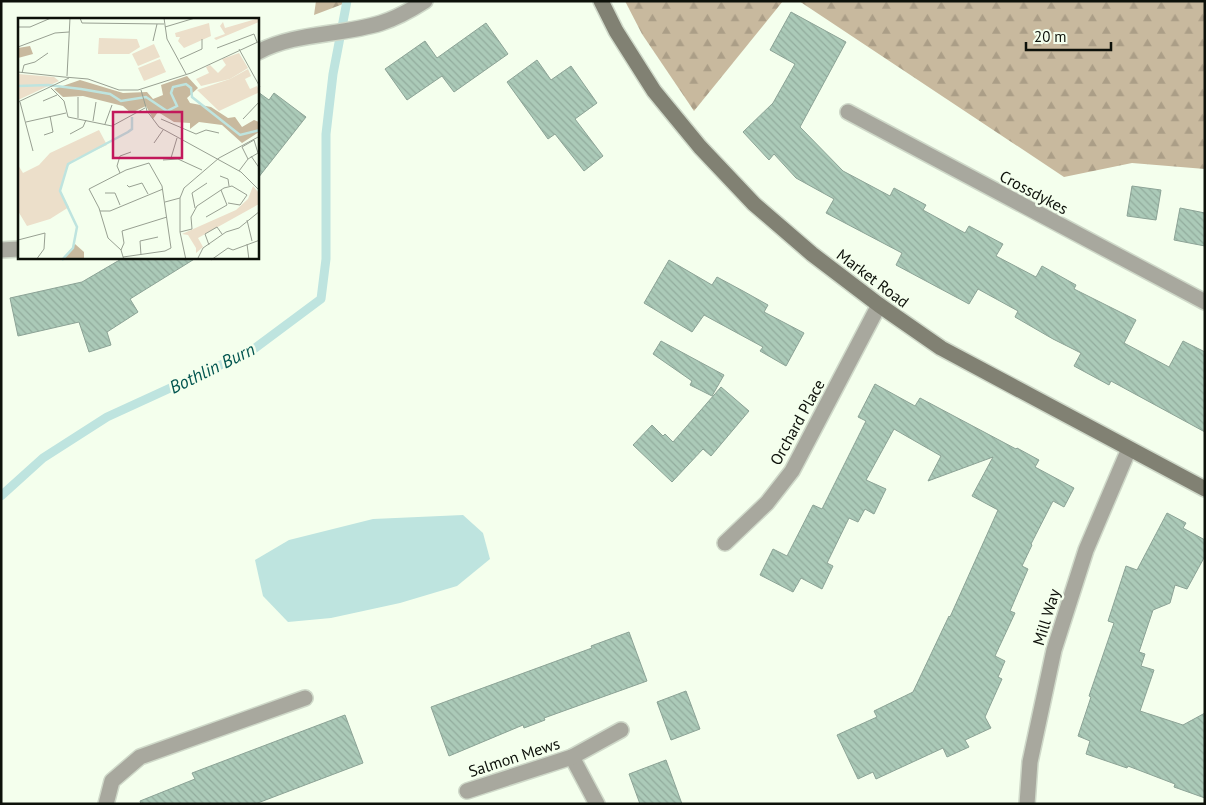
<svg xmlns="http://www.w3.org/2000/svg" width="1206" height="805" viewBox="0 0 1206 805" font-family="'PT Sans',sans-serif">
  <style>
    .forest { fill: url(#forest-firs) }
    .water { fill: #bee4df }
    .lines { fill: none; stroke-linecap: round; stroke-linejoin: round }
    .stream { stroke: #bee4df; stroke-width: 9 }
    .building { fill: url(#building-back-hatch); stroke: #8ca396 }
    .street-casing { stroke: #cfd9c9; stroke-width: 18 }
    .secondary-casing { stroke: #cfd9c9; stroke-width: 18 }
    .street { stroke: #a8a89e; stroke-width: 15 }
    .secondary { stroke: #818173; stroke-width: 15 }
    .labels { text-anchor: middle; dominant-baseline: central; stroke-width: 5; stroke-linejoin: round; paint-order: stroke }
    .street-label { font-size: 16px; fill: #0d110a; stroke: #f4ffed }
    .water-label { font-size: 18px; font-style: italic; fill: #035650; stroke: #f4ffed }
    .inset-river { fill: none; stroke: #bee4df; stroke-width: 2.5 }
    .inset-road { fill: none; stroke: #98a092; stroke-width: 1 }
    .view { fill: #c2185b; fill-opacity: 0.15; stroke: #c2185b; stroke-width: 2.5 }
    .inset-edge { fill: none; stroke: #0d110a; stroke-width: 2.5 }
  </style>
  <defs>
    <pattern id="forest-firs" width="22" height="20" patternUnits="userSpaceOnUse" patternTransform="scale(1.25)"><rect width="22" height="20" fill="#c8b99e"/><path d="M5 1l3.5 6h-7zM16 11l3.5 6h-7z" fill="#ab9e87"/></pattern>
    <pattern id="building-back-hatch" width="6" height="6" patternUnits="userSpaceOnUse" patternTransform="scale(1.25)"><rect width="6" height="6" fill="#abcab8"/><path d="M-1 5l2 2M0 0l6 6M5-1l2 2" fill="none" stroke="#92ac9d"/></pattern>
  </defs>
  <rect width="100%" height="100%" fill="#f4ffed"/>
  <g class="forest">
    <polygon points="316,1 351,1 314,15"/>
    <polygon points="625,1 783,1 694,111 642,34"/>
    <polygon points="799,1 1205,1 1205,169 1132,163 1064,177"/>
  </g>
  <polygon class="water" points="463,515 483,533 490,559 457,586 400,603 331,618 288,622 263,596 255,560 289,540 373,519"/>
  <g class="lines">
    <polyline class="stream" points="1,496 43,458 107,417 251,351 321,299 326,259 326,134 333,74 347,1"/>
  </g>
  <g class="building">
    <polygon points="791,12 846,42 800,127 843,171 890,196 894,188 926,205 923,210 965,233 969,226 1003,244 996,256 1036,277 1042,266 1076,285 1074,289 1136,320 1124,343 1169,367 1183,341 1205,352 1205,432 1111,381 1109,385 1074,366 1081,353 1053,339 1015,317 1018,311 978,289 969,304 896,265 902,253 826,213 834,199 796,178 774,154 769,160 743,132 773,103 795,64 770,50"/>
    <polygon points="486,23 508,54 454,92 442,76 407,100 385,69 425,41 437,58"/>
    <polygon points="537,60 551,80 571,66 597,103 575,119 603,156 584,171 555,134 548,139 507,82"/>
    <polygon points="258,92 269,100 274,93 306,117 258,178"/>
    <polygon points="1132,186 1161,190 1156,220 1127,216"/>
    <polygon points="1180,208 1205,213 1205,246 1174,240"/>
    <polygon points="123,258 196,258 130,299 138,312 107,332 111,345 89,352 79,322 18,336 10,298 82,282"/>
    <polygon points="669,260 712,285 717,277 743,291 768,305 764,312 804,333 786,366 760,351 763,347 704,315 692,332 644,303"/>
    <polygon points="661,341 724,375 712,396 690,385 692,381 653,354"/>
    <polygon points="875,384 915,406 920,398 1016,449 1017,448 1039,460 1035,467 1074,488 1064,507 1053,501 1031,544 1032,545 1022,566 1028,569 1010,611 1015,613 995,656 1005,661 998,677 1002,679 985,717 991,728 965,740 969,747 947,757 943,748 876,779 873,772 858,779 837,735 877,717 874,711 913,692 949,616 950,617 998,510 972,496 993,457 928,481 941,456 894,429 866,480 886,489 874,514 865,509 858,522 849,518 827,563 833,566 822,589 801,578 793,592 760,575 773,549 787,556 813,505 822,509 866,421 858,417"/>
    <polygon points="721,387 749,411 711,456 703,449 672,482 633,445 652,425 663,436 665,434 673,442"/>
    <polygon points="1167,513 1186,523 1183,528 1205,540 1205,556 1187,589 1175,585 1170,603 1153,610 1139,652 1145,654 1141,666 1154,670 1140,711 1183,725 1205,713 1205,798 1174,787 1175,784 1128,766 1127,768 1086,754 1090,741 1078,736 1091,697 1089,696 1114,623 1108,621 1126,566 1137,570"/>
    <polygon points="629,632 647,681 544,718 545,720 524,728 523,725 449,756 431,707 592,648 591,646"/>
    <polygon points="686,691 700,729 671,740 657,702"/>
    <polygon points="345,715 363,763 255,804 141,804 140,801 195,779 192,773"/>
    <polygon points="666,760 682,804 640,804 629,774"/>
  </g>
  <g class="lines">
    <g class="street-casing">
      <g id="street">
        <path d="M258,52C296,32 340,36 381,23C397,18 411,10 425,1"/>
        <polyline points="848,112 1205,302"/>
        <polyline points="1,250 19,249"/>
        <polyline points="725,543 767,503 792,471 879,305"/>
        <polyline points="572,757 597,804"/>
        <polyline points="467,791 572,757 621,730"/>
        <polyline points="106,804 112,781 140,757 305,698"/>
        <polyline points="1027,804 1030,762 1054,650 1086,550 1129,449"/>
      </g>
    </g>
    <g class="secondary-casing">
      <polyline id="secondary" points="601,1 616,31 654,91 700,147 754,204 812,254 879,305 941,348 1205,489"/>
    </g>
    <use href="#street" class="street"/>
    <use href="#secondary" class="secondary"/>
  </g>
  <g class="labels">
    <g class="street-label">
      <text transform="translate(1034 192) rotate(28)">Crossdykes</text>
      <text transform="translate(873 278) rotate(37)">Market Road</text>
      <text transform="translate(797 422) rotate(-61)">Orchard Place</text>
      <text transform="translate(1046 617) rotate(-73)">Mill Way</text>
      <text transform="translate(514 757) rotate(-18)">Salmon Mews</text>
    </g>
    <g class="water-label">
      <text transform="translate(212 368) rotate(-26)">Bothlin Burn</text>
    </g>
  </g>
  <g transform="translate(18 18)">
    <rect width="241" height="241" fill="#f4ffed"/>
    <path d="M241,0V4L198,22L196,20L207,16L202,8L205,4L207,10ZM81,20L119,21L122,29L111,36H80ZM136,26L142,39L120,48L114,36ZM142,41L148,54L126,63L120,50ZM230,51L233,58L227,61L232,71L239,68L242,74L201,93L179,72L212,61Z" fill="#ecdfca"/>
    <path d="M12,28L15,36L0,40V30ZM169,58L180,70L169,80L172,85L193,89L210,100L217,99L224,109L236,102L241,104V114L224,125L204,107L181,104L172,111V105L156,104L140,94L135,101L128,88L113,95L105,88L65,78L45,79L36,71L62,62L105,75L129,74L135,81L145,77L143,67ZM57,226L66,234V241H45Z" fill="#c8b99e"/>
    <path d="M81,112L89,127L57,141L48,150L42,173L51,189L32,201L9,208L0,193V147L5,155L21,147L32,135Z" fill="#ecdfca"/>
    <path d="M191,5L193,18L166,30L160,23L162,19H158L157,15ZM221,35L230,50L212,61L183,68L178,61L191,55L188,49L192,47L200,55L208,47L204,41ZM0,56L36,59L41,63L0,82ZM235,168L241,175V186L180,220L185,229L178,235V230L170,217L164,216L218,192L230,181Z" fill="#ecdfca"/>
    <path class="inset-river" d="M0,68L30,67L63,71L92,76L103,83L128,79L149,93L159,88L153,75L155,69L168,66L173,70L174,79L222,117L242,112M44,242L55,230L59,209L42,173L50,146L110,114L114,111V99"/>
    <path class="inset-road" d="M62,0L64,5L146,6M146,0L149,21L168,56M0,9H12L33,0M147,9L177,0M135,23L139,6M0,29L37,15L51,14M199,30L236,16L239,24M221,31L242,69M162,41L184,31V21M0,54L46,59M4,55L6,47L17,44L30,35M49,58L52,0M46,59L70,61L101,72H120L173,55L242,23M33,70L46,83L50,99L94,108L127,90M123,72L129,93L141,109L223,154L242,173M25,83L39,77M0,84L51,60M2,84L15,133M60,100V79M143,101L178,116L188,112L201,115M225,101L242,83M75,103L78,84M8,104L48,95M87,106L94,87M52,116L65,109L68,102M26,117L35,114L32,98M136,125L145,112M233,138L242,151M153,140L159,120M145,142L160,141L184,152M221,153L230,141L240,135L236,122L224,129L230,141M102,155L99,148L102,138L113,134M202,158L210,161L211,168M109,167L111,169L124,165L130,176M87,175H97L102,187M147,184L162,180M177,190L174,175L189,165M82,193H92L145,171M188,199L209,187L203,172M229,202L234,223M162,214L174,211L173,199L179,188L206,170L214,168L229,177L222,187L210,185M0,222L27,215L26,231L18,242M229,226L231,242M191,227L187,216L199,209L204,216M103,232L106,225L104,213L149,199M123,237L122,223L140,219M105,239L147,233L153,230L144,168L131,145L108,152L71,171L81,190L90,220L103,232L106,242M168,242L162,214V180L166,170L201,140L242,118M179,242L185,230L208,214L221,210L242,193M193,242L210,230L215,232L242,222"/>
    <path class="view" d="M95,94H164V140H95Z"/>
    <rect width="241" height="241" class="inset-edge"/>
  </g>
  <rect width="1206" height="805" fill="none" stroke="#0d110a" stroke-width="5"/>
  <path d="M1026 42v8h85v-8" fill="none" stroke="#0d110a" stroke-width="2.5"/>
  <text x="1034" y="42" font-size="15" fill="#0d110a" stroke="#f4ffed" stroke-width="4" paint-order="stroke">20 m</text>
</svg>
